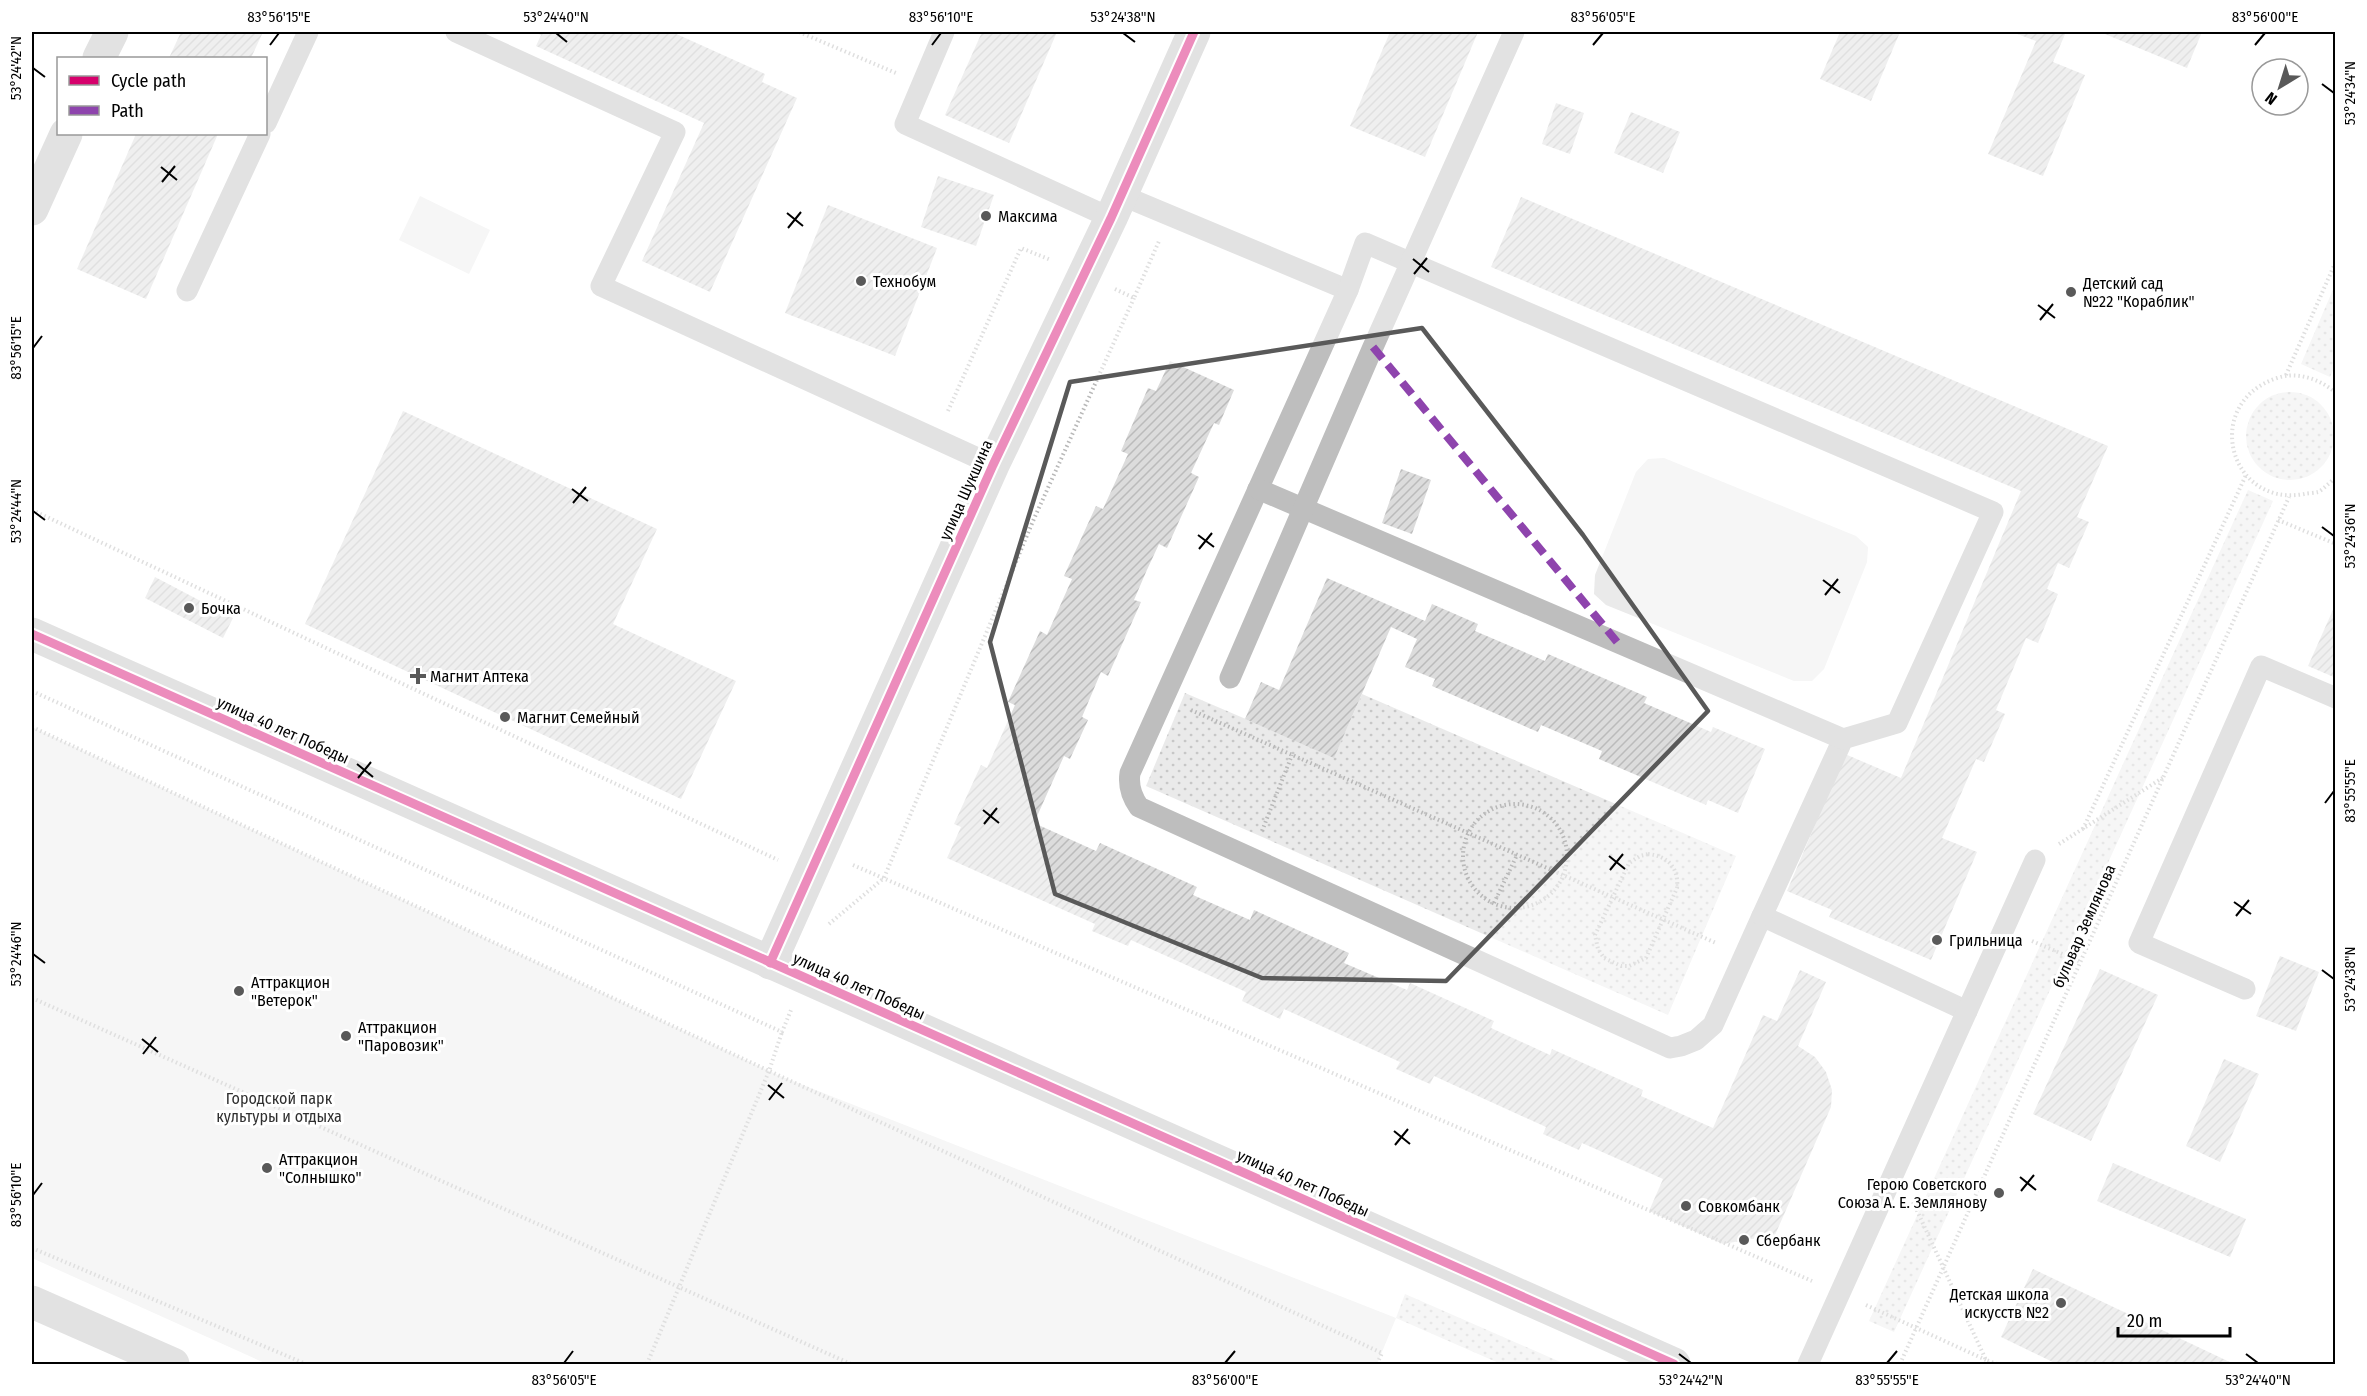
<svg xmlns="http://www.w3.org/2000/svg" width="2367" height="1396" viewBox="0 0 2367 1396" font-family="'Fira Sans Condensed',sans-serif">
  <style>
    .grass { fill: url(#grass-dots) }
    .green { fill: #eaeaea }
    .building { fill: url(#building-hatch) }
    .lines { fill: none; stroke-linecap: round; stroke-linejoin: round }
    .path { stroke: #b8b8b8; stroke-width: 4; stroke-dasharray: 1.5 3; stroke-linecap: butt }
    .service { stroke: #bebebe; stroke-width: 21 }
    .minor { stroke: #bebebe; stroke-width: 33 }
    .tertiary { stroke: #bebebe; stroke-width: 33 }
    .quiet { stroke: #8e44ad; stroke-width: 8; stroke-dasharray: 15 8; stroke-linecap: butt }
    .cycleway-casing { stroke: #fff; stroke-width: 13 }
    .cycleway { stroke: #d6006c; stroke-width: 9 }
    .marked { fill: none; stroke: #595959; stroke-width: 4.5; stroke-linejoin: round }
    .ticks { fill: none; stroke: #000; stroke-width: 2 }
    .poi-dot { fill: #595959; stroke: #fff; stroke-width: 2 }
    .labels { text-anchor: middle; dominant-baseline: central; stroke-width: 6; stroke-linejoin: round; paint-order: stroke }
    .poi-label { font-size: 16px; fill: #000; stroke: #fff; text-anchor: start }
    .street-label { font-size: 16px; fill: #000; stroke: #fff }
    .park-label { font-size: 16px; fill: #2f2f2f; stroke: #fff }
    .neatline { fill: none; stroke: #000; stroke-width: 2 }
    .ticks-label { font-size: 15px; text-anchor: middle; fill: #000 }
  </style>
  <defs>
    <pattern id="grass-dots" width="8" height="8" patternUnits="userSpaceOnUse" patternTransform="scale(1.5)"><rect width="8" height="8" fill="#eaeaea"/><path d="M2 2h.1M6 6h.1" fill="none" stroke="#c7c7c7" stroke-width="1.8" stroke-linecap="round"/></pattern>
    <pattern id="building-hatch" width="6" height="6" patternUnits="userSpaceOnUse" patternTransform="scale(1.5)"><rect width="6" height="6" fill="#dcdcdc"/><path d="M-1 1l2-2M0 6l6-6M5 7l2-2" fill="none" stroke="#bbb"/></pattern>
  </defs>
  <rect width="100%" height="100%" fill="#fff"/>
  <g class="grass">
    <polygon points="2335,285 2335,365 2330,377 2301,364"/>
    <circle cx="2290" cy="436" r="44"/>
    <polygon points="2248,490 2273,501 1894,1332 1869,1321"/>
    <polygon points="1185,693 1334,757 1362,694 1736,856 1668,1015 1146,786"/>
    <polygon points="1405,1294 1565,1364 1501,1364 1396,1318"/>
  </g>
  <g class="green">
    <polygon points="420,196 490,230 469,274 399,240"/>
    <polygon points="1664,458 1856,536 1868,547 1867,562 1824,669 1812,681 1794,681 1606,605 1594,594 1595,575 1636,472 1648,459"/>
    <polygon points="32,727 780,1076 1396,1318 1377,1364 267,1364 32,1258"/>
  </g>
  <g class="building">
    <polygon points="181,32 263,32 251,58 169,58"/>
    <polygon points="533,32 672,32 765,74 762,82 797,98 710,292 642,261 704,123 536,46 541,35"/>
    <polygon points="982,32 1057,32 1009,143 945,115"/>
    <polygon points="1390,32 1478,32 1425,157 1350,126"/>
    <polygon points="1840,32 1900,32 1871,101 1820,79"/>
    <polygon points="2012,32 2066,32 2053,62 2085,75 2043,176 1988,154 2036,41"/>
    <polygon points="2100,32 2202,32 2187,68"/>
    <polygon points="1556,103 1584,113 1570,154 1542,144"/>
    <polygon points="1631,112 1680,132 1663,173 1614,153"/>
    <polygon points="136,134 218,134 146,299 77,269"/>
    <polygon points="938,176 994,195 976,246 921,227"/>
    <polygon points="1521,197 2108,446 2077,517 2089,522 2069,568 2058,563 2047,589 2058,594 2038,643 2026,638 1996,710 2005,714 1984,762 1976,759 1942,838 1977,852 1931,960 1829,917 1832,910 1787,891 1845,754 1901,778 2021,491 1491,267"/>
    <polygon points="828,205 937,248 895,356 785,313"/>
    <polygon points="1170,361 1234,390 1219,425 1214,423 1191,473 1199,477 1167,548 1159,544 1146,572 1134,600 1141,602 1108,676 1101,672 1082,717 1088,720 1070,759 1064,756 1034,823 1096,851 1100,843 1197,887 1193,895 1250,920 1254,910 1302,932 1349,953 1344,963 1407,990 1410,983 1494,1021 1491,1028 1550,1055 1552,1049 1643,1090 1641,1096 1713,1128 1763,1015 1777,1021 1800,970 1826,982 1798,1046 1815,1057 1826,1072 1832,1090 1831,1107 1775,1235 1723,1244 1649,1211 1663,1179 1582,1143 1579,1150 1543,1134 1546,1127 1434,1076 1430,1084 1396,1069 1400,1062 1284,1009 1280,1019 1242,1001 1246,992 1131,940 1128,946 1092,931 1095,924 947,858 961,827 954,824 981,765 987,768 1015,705 1008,702 1040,631 1047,635 1072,579 1064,576 1096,506 1103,509 1128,454 1121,451 1148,388 1156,391"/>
    <polygon points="403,411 657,529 613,624 736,681 681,799 305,624"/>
    <polygon points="1401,469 1431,480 1412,534 1382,523"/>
    <polygon points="155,577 233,618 223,638 145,598"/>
    <polygon points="1327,578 1425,621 1432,604 1478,624 1475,631 1545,661 1548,654 1647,697 1644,703 1711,732 1713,727 1765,749 1738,813 1708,800 1706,805 1599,759 1602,751 1541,725 1538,732 1432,686 1435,679 1405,667 1417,639 1391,627 1334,758 1245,719 1261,682 1279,690"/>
    <polygon points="2336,603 2336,678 2308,666"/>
    <polygon points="2280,956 2319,972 2296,1031 2256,1016"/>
    <polygon points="2100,969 2158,995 2091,1141 2033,1114"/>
    <polygon points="2224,1059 2259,1074 2220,1162 2186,1146"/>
    <polygon points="2113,1163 2246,1219 2230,1257 2097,1201"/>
    <polygon points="2033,1269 2234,1364 2057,1364 2001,1337"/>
  </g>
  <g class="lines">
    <g class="path">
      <polyline points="799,32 896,73"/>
      <polyline points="1115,289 1134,298 1159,241"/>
      <polyline points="2286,375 2336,261"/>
      <path d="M2336,393C2320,379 2297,371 2277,378C2201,403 2229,508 2304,494C2308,493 2314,493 2318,492C2324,489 2330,482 2336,477"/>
      <polyline points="948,411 1021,248 1051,260"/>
      <polyline points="32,510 778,860"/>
      <polyline points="2278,520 2336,544"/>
      <polyline points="32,691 782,1032 791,1010"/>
      <polyline points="1191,710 1716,943"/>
      <polyline points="32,727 780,1076 1382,1353 1377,1364"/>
      <circle cx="1515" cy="856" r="52"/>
      <polyline points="2083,829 2246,475"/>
      <polyline points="1262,831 1292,755"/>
      <polyline points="2059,844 2164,777"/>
      <path d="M1648,854C1668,856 1679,868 1677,888L1646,958L1629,966H1621L1604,958L1598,949L1595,935L1629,863L1640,856Z"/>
      <polyline points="853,865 1812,1281"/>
      <polyline points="1494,903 1517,855"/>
      <polyline points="829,924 884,878 1033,521 1134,298"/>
      <polyline points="2032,941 2081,962"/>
      <polyline points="32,998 851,1364"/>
      <polyline points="1913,1202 1986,1360 1997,1364"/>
      <polyline points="32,1248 306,1364"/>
      <polyline points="1866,1305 1986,1360 1989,1364"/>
      <polyline points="647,1364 769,1071 782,1032"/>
      <polyline points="1900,1364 2289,497"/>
    </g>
    <g class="service">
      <polyline points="456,32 675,132 601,286 993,465"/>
      <polyline points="944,32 905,124 1111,218"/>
      <polyline points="266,123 308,32"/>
      <path d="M1121,195L1348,290L1130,773C1128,786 1131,796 1139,807L1670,1048L1681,1046L1696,1040L1713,1025L1762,916L1967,1011"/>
      <polyline points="1348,290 1365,243 1993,512 1897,723 1843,739 1762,916"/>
      <polyline points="187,291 260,134"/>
      <polyline points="1258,489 1843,739"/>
      <polyline points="1230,678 1373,347 1514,32"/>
      <polyline points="2245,989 2139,943 2261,666 2336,698"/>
      <polyline points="1808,1364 2035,860"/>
    </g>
    <g class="minor">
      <polyline points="99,58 112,32"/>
      <polyline points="32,209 66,134"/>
      <polyline points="770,963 993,465 1111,218 1194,32"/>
      <polyline points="32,1302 173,1364"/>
    </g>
    <polyline class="tertiary" points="32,634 1674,1364"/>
    <polyline class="quiet" points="1373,347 1617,642"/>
    <g class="cycleway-casing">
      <g id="cycleway">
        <polyline points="32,634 1674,1364"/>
        <polyline points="770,963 993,465 1111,218 1194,32"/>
      </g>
    </g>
    <use href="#cycleway" class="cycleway"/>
  </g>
  <path d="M0 0H2367V1396H0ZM1422,328L1583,535L1708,711L1446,981L1262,978L1055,894L990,642L1070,382Z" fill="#fff" fill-opacity=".55" fill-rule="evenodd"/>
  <path class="marked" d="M1422,328L1583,535L1708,711L1446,981L1262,978L1055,894L990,642L1070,382Z"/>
  <path class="ticks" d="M556,33L567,42M1123,33L1135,42M270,45L279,33M932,45L941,33M1593,45L1603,33M2255,45L2265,33M33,68L45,77M2322,84L2334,93M161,167L177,180M162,182L175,166M787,213L803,226M788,228L801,212M1413,259L1429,272M1414,274L1427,258M2038,305L2055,318M2040,320L2053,304M33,348L42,336M572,489L588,501M573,503L586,487M33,511L45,520M2322,527L2334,536M1198,535L1214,547M1199,549L1212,533M1823,580L1840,593M1825,595L1838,579M357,764L373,777M358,778L371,762M2325,803L2334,791M983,810L999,823M984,824L997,808M1609,856L1625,869M1610,870L1623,854M2234,902L2251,914M2236,916L2249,900M33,954L45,963M2322,970L2334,979M142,1039L158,1052M143,1054L156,1037M768,1085L784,1098M769,1100L782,1083M1394,1131L1410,1144M1395,1145L1408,1129M2020,1177L2036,1190M2021,1191L2034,1175M33,1195L42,1183M1679,1354L1691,1363M2246,1354L2258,1363M564,1363L573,1351M1225,1363L1235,1351M1887,1363L1897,1351"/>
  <g class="poi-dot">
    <circle cx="986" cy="216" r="6"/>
    <circle cx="861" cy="281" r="6"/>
    <circle cx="2071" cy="292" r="6"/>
    <circle cx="189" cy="608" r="6"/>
    <path d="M415 667h6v6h6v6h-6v6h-6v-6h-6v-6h6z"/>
    <circle cx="505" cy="717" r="6"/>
    <circle cx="1937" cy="940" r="6"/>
    <circle cx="239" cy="991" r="6"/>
    <circle cx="346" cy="1036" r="6"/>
    <circle cx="267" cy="1168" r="6"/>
    <circle cx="1999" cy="1193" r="6"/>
    <circle cx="1686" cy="1206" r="6"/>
    <circle cx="1744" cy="1240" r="6"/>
    <circle cx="2061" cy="1303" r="6"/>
  </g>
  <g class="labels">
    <g class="poi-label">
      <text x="998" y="216">Максима</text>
      <text x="873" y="281">Технобум</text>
      <text x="2083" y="283">Детский сад<tspan x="2083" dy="18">№22 "Кораблик"</tspan></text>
      <text x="201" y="608">Бочка</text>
      <text x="430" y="676">Магнит Аптека</text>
      <text x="517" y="717">Магнит Семейный</text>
      <text x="1949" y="940">Грильница</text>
      <text x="251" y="982">Аттракцион<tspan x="251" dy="18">"Ветерок"</tspan></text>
      <text x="358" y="1027">Аттракцион<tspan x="358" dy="18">"Паровозик"</tspan></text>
      <text x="279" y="1159">Аттракцион<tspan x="279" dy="18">"Солнышко"</tspan></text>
      <text x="1987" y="1184" text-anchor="end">Герою Советского<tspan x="1987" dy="18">Союза А. Е. Землянову</tspan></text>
      <text x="1698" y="1206">Совкомбанк</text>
      <text x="1756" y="1240">Сбербанк</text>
      <text x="2049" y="1294" text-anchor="end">Детская школа<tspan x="2049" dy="18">искусств №2</tspan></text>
    </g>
    <g class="street-label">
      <text transform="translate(966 490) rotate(-66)">улица Шукшина</text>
      <text transform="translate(283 730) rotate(24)">улица 40 лет Победы</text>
      <text transform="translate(2084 926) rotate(-66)">бульвар Землянова</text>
      <text transform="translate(859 986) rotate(24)">улица 40 лет Победы</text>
      <text transform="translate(1303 1183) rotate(24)">улица 40 лет Победы</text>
    </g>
    <g class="park-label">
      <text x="279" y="1098">Городской парк<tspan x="279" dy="18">культуры и отдыха</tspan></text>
    </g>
  </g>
  <rect width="2367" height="1396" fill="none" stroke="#ffffff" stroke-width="66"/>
  <rect x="57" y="57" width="210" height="78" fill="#ffffff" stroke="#999999" stroke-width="1.5"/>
  <rect x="69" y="76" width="30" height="9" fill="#d6006c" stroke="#999999" stroke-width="1.5"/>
  <text x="111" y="87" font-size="18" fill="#000000">Cycle path</text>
  <rect x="69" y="106" width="30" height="9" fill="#8e44ad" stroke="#999999" stroke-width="1.5"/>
  <text x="111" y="117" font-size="18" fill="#000000">Path</text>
  <g transform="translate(2280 87) rotate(218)"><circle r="28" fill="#ffffff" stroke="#999999" stroke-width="1.5"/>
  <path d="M0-4.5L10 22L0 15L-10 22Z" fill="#595959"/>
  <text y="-9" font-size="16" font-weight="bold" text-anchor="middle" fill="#000000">N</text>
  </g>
  <path d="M2118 1327v9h112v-9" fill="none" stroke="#000000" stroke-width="3"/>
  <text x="2127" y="1327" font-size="18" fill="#000000" stroke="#ffffff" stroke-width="4.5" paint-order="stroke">20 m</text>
  <rect x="33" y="33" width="2301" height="1330" class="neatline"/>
  <g class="ticks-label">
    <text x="279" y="22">83°56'15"E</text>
    <text x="556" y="22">53°24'40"N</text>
    <text x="941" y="22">83°56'10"E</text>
    <text x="1123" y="22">53°24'38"N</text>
    <text x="1603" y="22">83°56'05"E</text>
    <text x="2265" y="22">83°56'00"E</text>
    <text transform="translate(16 68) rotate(-90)" y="5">53°24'42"N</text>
    <text transform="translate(2350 93) rotate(-90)" y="5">53°24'34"N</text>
    <text transform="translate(16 348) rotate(-90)" y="5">83°56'15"E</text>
    <text transform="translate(16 511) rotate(-90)" y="5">53°24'44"N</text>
    <text transform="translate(2350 536) rotate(-90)" y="5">53°24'36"N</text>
    <text transform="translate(2350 791) rotate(-90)" y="5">83°55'55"E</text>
    <text transform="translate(16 954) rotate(-90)" y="5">53°24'46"N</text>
    <text transform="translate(2350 979) rotate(-90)" y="5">53°24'38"N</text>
    <text transform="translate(16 1195) rotate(-90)" y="5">83°56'10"E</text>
    <text x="564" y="1385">83°56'05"E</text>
    <text x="1225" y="1385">83°56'00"E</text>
    <text x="1691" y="1385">53°24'42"N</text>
    <text x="1887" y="1385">83°55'55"E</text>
    <text x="2258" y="1385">53°24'40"N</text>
  </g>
</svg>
